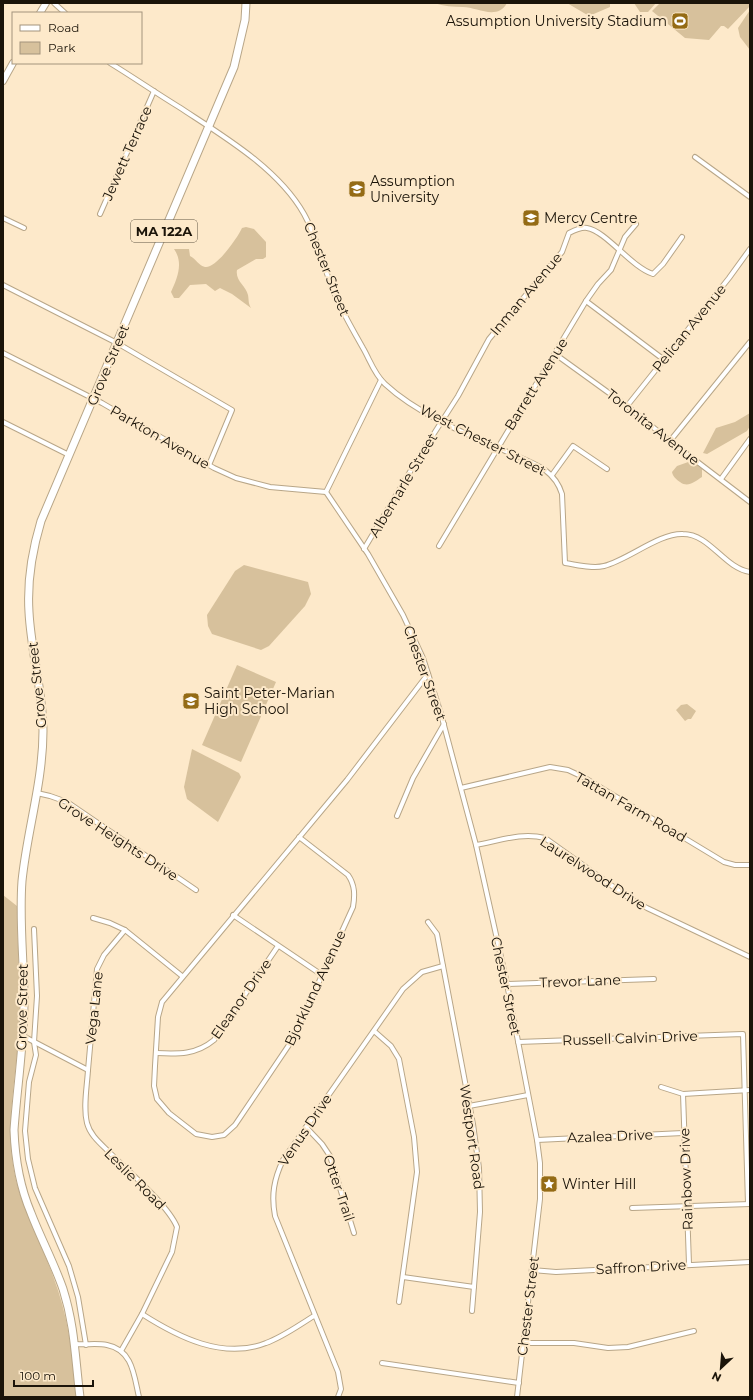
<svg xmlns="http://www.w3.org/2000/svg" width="753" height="1400" viewBox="0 0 753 1400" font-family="Montserrat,sans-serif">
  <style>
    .green { fill: #d7c19c }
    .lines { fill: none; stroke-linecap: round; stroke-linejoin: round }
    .minor-casing { stroke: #b8a688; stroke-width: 6 }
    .secondary-casing { stroke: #b8a688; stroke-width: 8 }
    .primary-casing { stroke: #b8a688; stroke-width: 9 }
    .minor { stroke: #fff; stroke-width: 4 }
    .secondary { stroke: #fff; stroke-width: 6 }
    .primary { stroke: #fff; stroke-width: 7 }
    .labels { text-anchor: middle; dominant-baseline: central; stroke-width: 4; stroke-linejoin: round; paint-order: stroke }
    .shield { fill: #fde9ca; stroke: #5f5443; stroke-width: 1 }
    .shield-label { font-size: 13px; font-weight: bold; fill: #1b1409 }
    .poi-label { font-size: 14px; fill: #1b1409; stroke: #fde9ca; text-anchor: start }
    .street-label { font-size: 14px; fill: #1b1409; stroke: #fde9ca }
  </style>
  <rect width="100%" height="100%" fill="#fde9ca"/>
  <g class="green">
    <path d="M434,3H507C497,21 477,7 463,7C453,7 444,6 434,3Z"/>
    <polygon points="567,3 610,3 610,7 589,16"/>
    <polygon points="634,3 656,3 648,12 640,12"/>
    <polygon points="660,3 750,3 750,6 728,29 724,26 721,26 709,40 685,38 652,11"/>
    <polygon points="750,10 750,50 740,37 738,28"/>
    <path d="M246,227L254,229L266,242V257L263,259H256L237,270C235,281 246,286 248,295C249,300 248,303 251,308L232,294L220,288L215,291L206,284L190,285L179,298H174L171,292C177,279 184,263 174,249H189L190,256C196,259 199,266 205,267C216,269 238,237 242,228Z"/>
    <polygon points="750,413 750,426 747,431 707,454 703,453 716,428 735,422"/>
    <path d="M691,461L702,469V477C694,482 688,488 680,482C676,479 673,477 672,472L677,466Z"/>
    <polygon points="244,565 308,582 311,594 305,606 269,646 261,650 212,634 208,626 207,615 235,571"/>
    <polygon points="237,665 276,682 241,762 202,745"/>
    <polygon points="687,704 696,711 691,719 688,719 685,721 676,710 681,705"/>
    <polygon points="192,749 239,773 241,777 218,822 187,799 184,787"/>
    <path d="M3,895L17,906C17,946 21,986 19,1027C17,1074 6,1118 13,1165C19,1205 40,1238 53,1276C68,1315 73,1355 76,1397H3Z"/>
  </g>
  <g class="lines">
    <g class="minor-casing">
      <g id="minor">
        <polyline points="54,3 65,13"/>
        <path d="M110,63C133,77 156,93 179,107C223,136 278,168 304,214C317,237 322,263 332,287C340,309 352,328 363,348C370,360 374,374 385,384C415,412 463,433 501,449C515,456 532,461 545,470C553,476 559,484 562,494L565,563C578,565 592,569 604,566C628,560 659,533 683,534C710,534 724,568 750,572"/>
        <polyline points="695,157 750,197"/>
        <polyline points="100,214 154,91"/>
        <polyline points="3,218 24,228"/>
        <polyline points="3,285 117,343 232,410 209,465"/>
        <polyline points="586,301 663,359"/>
        <polyline points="3,353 102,403 214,468 236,478 270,487 326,492"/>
        <polyline points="555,354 627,406 670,441 750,502"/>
        <polyline points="627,406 729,278 750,249"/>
        <polyline points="3,422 69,455"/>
        <polyline points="670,441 750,342"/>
        <polyline points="552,475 573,446 607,469"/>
        <polyline points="721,479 750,439"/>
        <polyline points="326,492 368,554 403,615 423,658 441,714 476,845 507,984 537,1140 540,1163 540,1199 517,1397"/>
        <polyline points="326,492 381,380"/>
        <polyline points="439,546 586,301 598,284 611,270 625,237 636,224"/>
        <path d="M364,549L417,460L458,396L489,339L562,252L569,233C575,230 581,227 587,228C606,231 631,267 653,274L663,264L682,237"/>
        <polyline points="461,788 550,767 568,770 585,778 724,862 735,865 750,865"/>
        <polyline points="37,793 50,796 67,802 196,890"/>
        <polyline points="397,816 413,778 444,724"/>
        <path d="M299,837L348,875C355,885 355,895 353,907L293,1039L235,1125L224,1135L212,1137L196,1134L169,1113L157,1099L154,1086L155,1066L158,1017L162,1002L347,780L428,674"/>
        <path d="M476,845C499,841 521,832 545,838L629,898L647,908L750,957"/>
        <polyline points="233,915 322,975"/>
        <polyline points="93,918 110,923 125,930 182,976"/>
        <polyline points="428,922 437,934 473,1124 479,1168 480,1212 472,1311"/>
        <polyline points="34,929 37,996 34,1042 36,1055 29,1082 25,1131 28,1159 35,1188 69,1266 78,1297 86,1345"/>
        <polyline points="507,984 654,979"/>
        <polyline points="374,1031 391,1046 399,1059 414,1137 417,1172 399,1302"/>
        <path d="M23,1036L88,1070C87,1087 83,1107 87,1123C90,1135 100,1143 109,1152C127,1170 168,1205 177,1227L172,1252L142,1314L121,1351"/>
        <polyline points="518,1042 743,1034 748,1204"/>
        <path d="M156,1053C178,1054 196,1055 214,1040L278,946"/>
        <polyline points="88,1070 97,969 104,955 125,930"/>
        <polyline points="661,1087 683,1094 750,1090"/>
        <polyline points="683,1094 689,1264"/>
        <polyline points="469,1106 528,1095"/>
        <polyline points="306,1127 322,1144 330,1156 354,1233"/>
        <polyline points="537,1140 683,1133"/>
        <polyline points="632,1208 750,1204"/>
        <polyline points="532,1270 556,1272 750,1262"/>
        <polyline points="403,1277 474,1287"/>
        <path d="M142,1314C178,1337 223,1360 266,1343C283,1337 299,1325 314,1316"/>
        <polyline points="524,1343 574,1343 608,1348 628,1347 694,1331"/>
        <path d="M76,1344C86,1345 97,1343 107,1345C133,1350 134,1376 139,1397"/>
        <polyline points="382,1363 519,1383"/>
        <path d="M338,1397L341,1389L338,1372L275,1216C271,1195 274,1179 283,1160L403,989L422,972L443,966"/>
      </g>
    </g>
    <g class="secondary-casing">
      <g id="secondary">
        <polyline points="40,13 46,3"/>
        <polyline points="3,81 13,63"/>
      </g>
    </g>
    <g class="primary-casing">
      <path id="primary" d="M80,1397C75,1358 75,1327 63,1289C54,1263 41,1239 31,1213C20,1187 15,1158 14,1130C17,1087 24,1044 24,1001C24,961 19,921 22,881C27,831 43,782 43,731C43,691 31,652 29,612C27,581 32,551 41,521L234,67L245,20L246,3"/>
    </g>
    <use href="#minor" class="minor"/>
    <use href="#secondary" class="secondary"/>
    <use href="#primary" class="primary"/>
  </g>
  <defs>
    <g id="stadium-square" transform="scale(0.9)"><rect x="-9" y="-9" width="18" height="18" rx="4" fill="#946b15" stroke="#fde9ca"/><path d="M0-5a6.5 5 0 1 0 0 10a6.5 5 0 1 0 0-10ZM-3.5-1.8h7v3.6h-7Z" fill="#fff"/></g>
    <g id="university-square" transform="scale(0.9)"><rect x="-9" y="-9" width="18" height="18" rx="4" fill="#946b15" stroke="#fde9ca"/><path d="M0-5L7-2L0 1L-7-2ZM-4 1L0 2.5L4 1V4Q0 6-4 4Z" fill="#fff"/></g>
    <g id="school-square" transform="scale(0.9)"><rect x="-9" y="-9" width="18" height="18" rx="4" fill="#946b15" stroke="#fde9ca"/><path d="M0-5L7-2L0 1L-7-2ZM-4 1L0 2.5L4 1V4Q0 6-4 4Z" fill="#fff"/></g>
    <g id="sight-square" transform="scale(0.9)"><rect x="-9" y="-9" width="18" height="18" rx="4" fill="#946b15" stroke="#fde9ca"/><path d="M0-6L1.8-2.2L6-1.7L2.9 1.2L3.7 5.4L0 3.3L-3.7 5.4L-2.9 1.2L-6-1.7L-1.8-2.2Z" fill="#fff"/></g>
  </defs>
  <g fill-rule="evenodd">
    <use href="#stadium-square" x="680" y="21"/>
    <use href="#university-square" x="357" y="189"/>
    <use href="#school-square" x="531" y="218"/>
    <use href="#school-square" x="191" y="701"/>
    <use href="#sight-square" x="549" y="1184"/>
  </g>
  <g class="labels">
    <rect class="shield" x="131" y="220" width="66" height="22" rx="3"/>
    <g class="shield-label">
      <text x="164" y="231">MA 122A</text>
    </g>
    <g class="poi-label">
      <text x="667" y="21" text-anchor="end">Assumption University Stadium</text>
      <text x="370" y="181">Assumption<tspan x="370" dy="16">University</tspan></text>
      <text x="544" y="218">Mercy Centre</text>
      <text x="204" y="693">Saint Peter-Marian<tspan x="204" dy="16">High School</tspan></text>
      <text x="562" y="1184">Winter Hill</text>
    </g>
    <g class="street-label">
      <text transform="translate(127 153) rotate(-66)">Jewett Terrace</text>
      <text transform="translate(327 269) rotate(68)">Chester Street</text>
      <text transform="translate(526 294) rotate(-50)">Inman Avenue</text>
      <text transform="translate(689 328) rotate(-51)">Pelican Avenue</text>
      <text transform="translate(108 365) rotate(-67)">Grove Street</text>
      <text transform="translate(536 384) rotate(-58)">Barrett Avenue</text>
      <text transform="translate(653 427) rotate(38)">Toronita Avenue</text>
      <text transform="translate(160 437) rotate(30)">Parkton Avenue</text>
      <text transform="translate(483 440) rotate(27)">West Chester Street</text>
      <text transform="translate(403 485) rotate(-59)">Albemarle Street</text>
      <text transform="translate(425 673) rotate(70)">Chester Street</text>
      <text transform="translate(37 685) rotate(-96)">Grove Street</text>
      <text transform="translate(631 807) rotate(30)">Tattan Farm Road</text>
      <text transform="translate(118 839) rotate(33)">Grove Heights Drive</text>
      <text transform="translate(593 873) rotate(33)">Laurelwood Drive</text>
      <text transform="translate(580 981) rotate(-2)">Trevor Lane</text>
      <text transform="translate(506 986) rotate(78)">Chester Street</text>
      <text transform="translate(315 988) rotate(-65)">Bjorklund Avenue</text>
      <text transform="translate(241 999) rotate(-55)">Eleanor Drive</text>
      <text transform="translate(22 1007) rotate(-89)">Grove Street</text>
      <text transform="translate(94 1008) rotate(-84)">Vega Lane</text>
      <text transform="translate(630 1038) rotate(-2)">Russell Calvin Drive</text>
      <text transform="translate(305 1130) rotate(-56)">Venus Drive</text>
      <text transform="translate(610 1136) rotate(-2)">Azalea Drive</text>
      <text transform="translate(472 1137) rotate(82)">Westport Road</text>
      <text transform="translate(135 1179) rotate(45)">Leslie Road</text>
      <text transform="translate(686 1179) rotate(-92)">Rainbow Drive</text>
      <text transform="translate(339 1188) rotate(71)">Otter Trail</text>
      <text transform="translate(641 1267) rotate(-3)">Saffron Drive</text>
      <text transform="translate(528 1306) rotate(-83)">Chester Street</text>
    </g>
  </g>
  <rect width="753" height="1400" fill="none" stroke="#1b1409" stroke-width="8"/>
  <rect x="12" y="12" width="130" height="52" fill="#fde9ca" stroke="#a3947d"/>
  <rect x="20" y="25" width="20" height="6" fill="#ffffff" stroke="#a3947d"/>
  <text x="48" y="32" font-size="12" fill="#1b1409">Road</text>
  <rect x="20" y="42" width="20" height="12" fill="#d7c19c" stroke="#a3947d"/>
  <text x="48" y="52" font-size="12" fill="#1b1409">Park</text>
  <g transform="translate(721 1368) rotate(206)" stroke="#fde9ca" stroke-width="3" paint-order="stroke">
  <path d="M0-3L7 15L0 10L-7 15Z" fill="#1b1409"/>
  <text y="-6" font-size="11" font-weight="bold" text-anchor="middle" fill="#1b1409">N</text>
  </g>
  <path d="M14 1380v6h79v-6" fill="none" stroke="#1b1409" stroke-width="2"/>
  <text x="20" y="1380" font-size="12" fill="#1b1409" stroke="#fde9ca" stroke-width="3" paint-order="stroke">100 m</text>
</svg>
